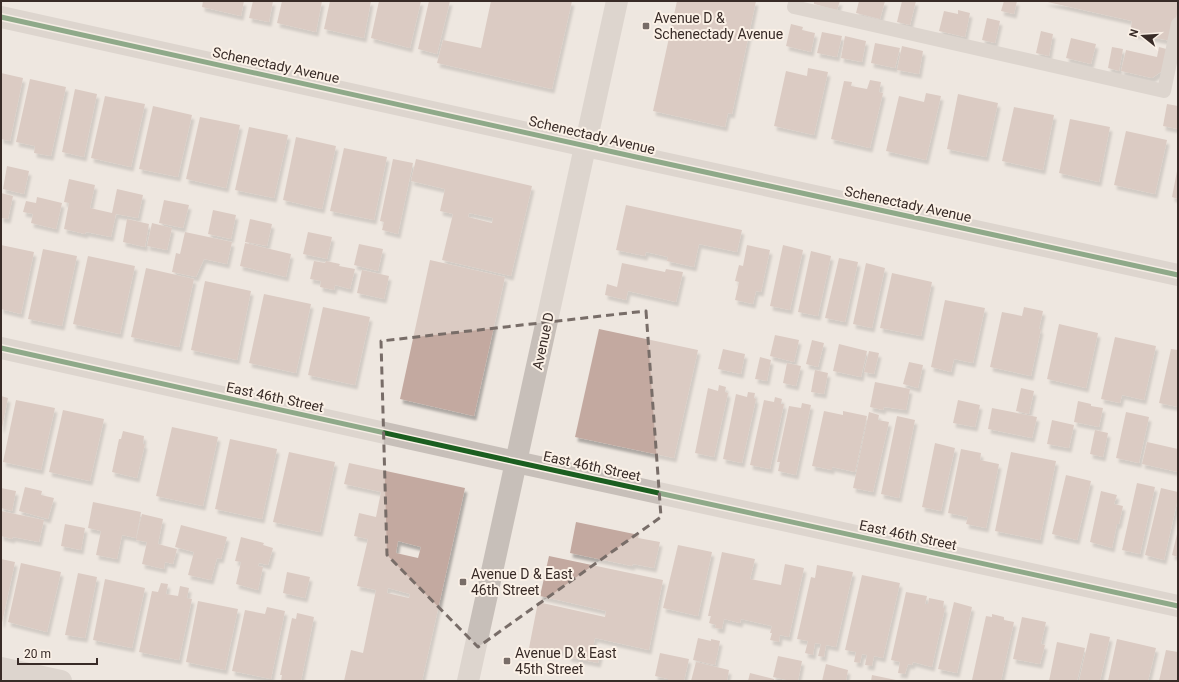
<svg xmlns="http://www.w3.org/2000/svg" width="1179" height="682" viewBox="0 0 1179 682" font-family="Roboto,sans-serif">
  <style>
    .building { fill: #c3a9a0; fill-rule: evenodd; filter: url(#shadow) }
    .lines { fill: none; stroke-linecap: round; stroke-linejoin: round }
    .lane { stroke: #c7bfb9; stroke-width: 14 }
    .street { stroke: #c7bfb9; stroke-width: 22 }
    .cycleway-casing { stroke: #fbf1e7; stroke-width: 8 }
    .cycleway { stroke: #1b5e20; stroke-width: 5 }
    .marked { fill: none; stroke: #786d68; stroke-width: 3; stroke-dasharray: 8 5; stroke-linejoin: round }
    .poi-dot { fill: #786d68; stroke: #fbf1e7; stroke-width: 1.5 }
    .labels { text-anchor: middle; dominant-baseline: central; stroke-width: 4; stroke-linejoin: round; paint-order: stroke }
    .poi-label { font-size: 14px; fill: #382b27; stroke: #fbf1e7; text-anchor: start }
    .street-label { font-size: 14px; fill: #382b27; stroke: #fbf1e7 }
  </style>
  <defs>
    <filter id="shadow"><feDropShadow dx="2.5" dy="4.5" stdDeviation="1" flood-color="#0004"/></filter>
  </defs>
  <rect width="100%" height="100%" fill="#eee7e0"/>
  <g class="building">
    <polygon points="203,1 244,1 241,16 202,7"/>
    <polygon points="253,1 273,1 269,22 249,18"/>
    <polygon points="282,1 322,1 316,32 277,23"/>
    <polygon points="330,1 371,1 364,38 324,29"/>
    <polygon points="379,1 421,1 410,48 371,38"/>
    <polygon points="429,1 450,1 437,54 418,49"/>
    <polygon points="491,1 572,1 552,89 437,63 443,40 481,48"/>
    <polygon points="677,1 756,1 732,114 728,113 725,127 653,111"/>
    <polygon points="814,1 840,1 837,10 814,4"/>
    <polygon points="859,1 885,1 880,19 856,13"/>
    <polygon points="902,1 916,1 910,25 897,22"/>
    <polygon points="1004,1 1017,1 1014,14 1001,11"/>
    <polygon points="1043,1 1178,1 1178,9 1171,41 1130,33 1132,21"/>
    <polygon points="958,10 970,13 965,37 939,31 944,11 958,14"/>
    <polygon points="987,18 1000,21 995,43 982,40"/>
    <polygon points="791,24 803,27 802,30 815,33 811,52 786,46"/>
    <polygon points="1041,31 1053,34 1049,56 1036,53"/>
    <polygon points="822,32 842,36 837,57 817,53"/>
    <polygon points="845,36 866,41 862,62 841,58"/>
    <polygon points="1071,38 1096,44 1091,64 1066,58"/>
    <polygon points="875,43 900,48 895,68 871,63"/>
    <polygon points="902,46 923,51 919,74 897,70"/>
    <polygon points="1112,47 1123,49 1119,71 1108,68"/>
    <polygon points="1159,47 1170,50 1165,69 1152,78 1121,71 1126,50 1157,57"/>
    <polygon points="808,68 828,72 814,135 774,126 786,71 807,76"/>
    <polygon points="1,73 23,78 10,141 1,139"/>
    <polygon points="30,79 66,87 51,156 34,153 35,146 16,142"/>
    <polygon points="870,80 881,82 879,92 883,93 870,148 831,139 844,81 852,82 851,86 867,89"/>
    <polygon points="75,89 97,94 84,157 62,152"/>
    <polygon points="926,93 941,96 926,160 886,151 899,96 924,102"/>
    <polygon points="958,94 998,103 986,157 947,149"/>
    <polygon points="105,96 145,104 131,167 91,158"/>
    <polygon points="1167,104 1178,106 1178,129 1163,126"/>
    <polygon points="153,106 192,115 178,177 139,169"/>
    <polygon points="1014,107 1054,115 1043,170 1002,161"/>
    <polygon points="200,117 240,125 226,188 186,179"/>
    <polygon points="1070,119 1110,127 1099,182 1059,173"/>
    <polygon points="249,127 288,135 274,198 235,190"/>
    <polygon points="1126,131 1167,140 1155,194 1114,185"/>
    <polygon points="296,137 336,146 322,209 283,200"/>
    <polygon points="344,148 387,157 374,220 330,211"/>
    <polygon points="393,159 413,163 398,234 382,230 384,222 380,221"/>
    <path d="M416,159L532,186L511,276L442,260L453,214L440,211L445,189L411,181ZM469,213L493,218L492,223L468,217Z"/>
    <polygon points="7,166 29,171 24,194 3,189"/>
    <polygon points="1177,171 1178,171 1178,199 1172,197"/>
    <polygon points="69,179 95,185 90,208 112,213 117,189 143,195 138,218 116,214 111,237 86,232 85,234 64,229 69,203 64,202"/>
    <polygon points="1,193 13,196 8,219 1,218"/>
    <polygon points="37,197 62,203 56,229 31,223 33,214 23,212 26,201 36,203"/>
    <polygon points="164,200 189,205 183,228 159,223"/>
    <polygon points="626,205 742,230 737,252 699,244 694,267 667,261 668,257 646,252 645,256 616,250"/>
    <polygon points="213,210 236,215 231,239 208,234"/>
    <polygon points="127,219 149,224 145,247 123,242"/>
    <polygon points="250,219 272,224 267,246 245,242"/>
    <polygon points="152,223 172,228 167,250 147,246"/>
    <polygon points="185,232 232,242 227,264 204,259 196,277 172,272 176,253 180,254"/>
    <polygon points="308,232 332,237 327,259 303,254"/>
    <polygon points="245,243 291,254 286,277 240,266"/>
    <polygon points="359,244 383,249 378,271 354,265"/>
    <polygon points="1,245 34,252 21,314 1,309"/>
    <polygon points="747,245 770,250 761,292 756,291 753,304 735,300 739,282 735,281 739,265 743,266"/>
    <polygon points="783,245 803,250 790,310 770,306"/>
    <polygon points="43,249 77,256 62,326 28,319"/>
    <polygon points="811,251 831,256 818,316 798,312"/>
    <polygon points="88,256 135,266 120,334 73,324"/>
    <polygon points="839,258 858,262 845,322 825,318"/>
    <polygon points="430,260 505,277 474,416 400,399"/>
    <polygon points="314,261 325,263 326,261 340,264 339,266 355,269 350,289 335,285 334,290 320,287 321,281 310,279"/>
    <polygon points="622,263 665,272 666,269 683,272 676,302 628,291 626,300 605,295 607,284 617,287"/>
    <polygon points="866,263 885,268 872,328 853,324"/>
    <polygon points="146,268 194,279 179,347 131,337"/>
    <polygon points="362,270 389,276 384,299 357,293"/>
    <polygon points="892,273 932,282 921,336 880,328"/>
    <polygon points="205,281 251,291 237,360 191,350"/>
    <polygon points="264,294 311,304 296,373 249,363"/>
    <polygon points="945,300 985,308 973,363 954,359 951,372 931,367"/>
    <polygon points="323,307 370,317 355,385 308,375"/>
    <polygon points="1024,307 1043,311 1039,329 1041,329 1031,376 990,367 1002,312 1022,316"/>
    <polygon points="1059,324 1098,333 1086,388 1047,379"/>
    <polygon points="599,329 698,350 674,458 575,437"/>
    <polygon points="775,335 799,340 794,362 770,356"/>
    <polygon points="1115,337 1156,346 1144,400 1122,395 1120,403 1101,399"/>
    <polygon points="812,340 824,343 818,367 806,364"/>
    <polygon points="839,344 867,351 861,377 833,371"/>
    <polygon points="723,349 745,354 741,374 718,369"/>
    <polygon points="1171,349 1178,350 1178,407 1159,403"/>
    <polygon points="869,351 879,353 874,374 864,372"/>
    <polygon points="760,357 771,360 767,381 755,379"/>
    <polygon points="909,362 923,365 918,388 903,384"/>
    <polygon points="787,363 801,366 796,386 783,383"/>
    <polygon points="815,370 828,373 824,394 811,392"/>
    <polygon points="875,382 910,389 906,410 884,407 883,410 870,407"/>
    <polygon points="719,385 726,387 725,392 728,393 714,457 695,453 708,388 718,391"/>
    <polygon points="1021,388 1034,391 1029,414 1016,411"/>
    <polygon points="748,392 755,393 754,398 756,399 742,463 723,459 736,394 747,397"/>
    <polygon points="1,396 8,398 2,428 1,428"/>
    <polygon points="775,397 782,399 781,404 784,404 770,469 750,465 764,400 774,402"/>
    <polygon points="16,400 55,408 41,470 3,462"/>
    <polygon points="958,400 980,405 975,427 953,423"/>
    <polygon points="1078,401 1091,404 1091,406 1103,408 1099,427 1074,422"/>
    <polygon points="802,403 811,405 796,475 778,471 780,462 777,462 789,406 801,408"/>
    <polygon points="992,408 1037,417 1032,438 988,429"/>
    <polygon points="63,410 104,419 90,481 49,472"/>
    <polygon points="824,411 843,415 843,411 867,416 855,472 832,467 832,470 812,466"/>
    <polygon points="869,412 879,415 878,420 889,422 873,492 853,488"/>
    <polygon points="1126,412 1149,417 1139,463 1116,458"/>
    <polygon points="897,416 915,420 899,498 881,494"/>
    <polygon points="1052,420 1074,425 1069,448 1047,444"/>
    <polygon points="172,427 218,437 203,506 156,496"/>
    <polygon points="1095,430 1108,433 1103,457 1090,454"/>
    <polygon points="123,431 144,436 143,444 145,444 137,478 112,472 119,439 121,439"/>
    <polygon points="230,439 277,449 262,519 215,509"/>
    <polygon points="1147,442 1178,449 1178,472 1142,464"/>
    <polygon points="935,443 955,448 941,511 922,507"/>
    <polygon points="961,449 981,453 980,460 999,464 986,528 966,524 968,517 948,513"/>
    <polygon points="289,452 335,462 320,532 273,522"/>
    <polygon points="1011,452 1056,461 1040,540 995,531"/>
    <path d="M349,463L465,488L422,681H344L351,650L363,653L376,590L357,586L368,539L354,536L359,513L376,517L381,492L344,484ZM398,541L421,547L418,558L396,553ZM388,588L410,594L409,598L387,593Z"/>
    <polygon points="1066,475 1091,481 1077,540 1052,534"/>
    <polygon points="1137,483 1155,487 1140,554 1122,550"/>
    <polygon points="25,487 42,491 41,495 54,498 48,519 19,511"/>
    <polygon points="1,488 16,491 12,511 1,508"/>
    <polygon points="1161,488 1178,492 1178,498 1164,560 1145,555"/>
    <polygon points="1101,491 1117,495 1114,504 1123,506 1119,524 1117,524 1112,548 1090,542"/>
    <polygon points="93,502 141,512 136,538 122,535 117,559 96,555 101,531 88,528"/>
    <polygon points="1,511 44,520 39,542 13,537 12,539 1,536"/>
    <polygon points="142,514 163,519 158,544 177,549 173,564 165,562 164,569 142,564 147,542 136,540"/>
    <polygon points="576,522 639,535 638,538 660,542 654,568 633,564 632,566 570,553"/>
    <polygon points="65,524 85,528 81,550 61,546"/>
    <polygon points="181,525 227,537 221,559 217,558 211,580 188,575 194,552 175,547"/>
    <polygon points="1177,534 1178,534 1178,557 1172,555"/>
    <polygon points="241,537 264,543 263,545 273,548 268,565 259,563 258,566 263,567 258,590 236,584 241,562 235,561"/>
    <polygon points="678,545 712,552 698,616 663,608"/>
    <polygon points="722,552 755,559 750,579 781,585 785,564 804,568 789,637 780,635 779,642 770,640 772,633 770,633 772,626 741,619 740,623 724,619 722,629 715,628 716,625 709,623 711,616 708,616"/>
    <polygon points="549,556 663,580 649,650 595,638 593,647 602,648 598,663 568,657 569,653 555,650 554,654 529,648 538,602 605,617 606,611 540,596"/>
    <polygon points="1,559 15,562 2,623 1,623"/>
    <polygon points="21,563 61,572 47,632 8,622"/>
    <polygon points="817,565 853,572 836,647 826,645 824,657 818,656 821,644 815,643 813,655 805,653 808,641 797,639 811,577 815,578"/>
    <polygon points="287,572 310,577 305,598 283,593"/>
    <polygon points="78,573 97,577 85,638 65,635"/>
    <polygon points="862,575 900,583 883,658 874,656 872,666 865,665 867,655 862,654 860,663 854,662 856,652 845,650"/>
    <polygon points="105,579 145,588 132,648 93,640"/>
    <polygon points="161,583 168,584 166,594 178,596 180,586 189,588 187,598 192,599 179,660 139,652 152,591 158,592"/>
    <polygon points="906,592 927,596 925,604 928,604 929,598 944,601 943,608 945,608 932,667 913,662 912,665 908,664 905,674 898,673 900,662 891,660"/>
    <polygon points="198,601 238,609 225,670 186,662"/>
    <polygon points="954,602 972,607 957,673 938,669"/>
    <polygon points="267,607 285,611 271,679 232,671 245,610 265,614"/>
    <polygon points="297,613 314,617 301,681 281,681 282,675 280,675 292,618 296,619"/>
    <polygon points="992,614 1004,617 1004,620 1014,622 1001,681 972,680 986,616 992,617"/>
    <polygon points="1022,617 1046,622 1041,644 1045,645 1040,664 1013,659"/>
    <polygon points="1090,633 1110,637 1100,681 1079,681"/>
    <polygon points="698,638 711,641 711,639 720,641 715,665 693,660"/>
    <polygon points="1117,639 1156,648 1148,681 1108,681"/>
    <polygon points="1057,642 1085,648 1077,681 1049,681"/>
    <polygon points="1166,650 1178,652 1178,681 1159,681"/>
    <polygon points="660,653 689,659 684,681 668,681 668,679 655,676"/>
    <polygon points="778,656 802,661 798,681 791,681 773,677"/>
    <polygon points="696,662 729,670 727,681 691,681"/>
    <polygon points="826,664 848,670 846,681 822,681"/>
    <polygon points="750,673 774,679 774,681 748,681"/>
    <polygon points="872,675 896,680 896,681 871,681"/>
  </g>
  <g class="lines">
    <polyline class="lane" points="796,1 794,7 1164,91 1178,24"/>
    <g class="street">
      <polyline points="1,17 636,157 1178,275"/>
      <polyline points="1,348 516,462 1178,606"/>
      <polyline points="1,668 61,681"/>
      <polyline points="468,681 617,1"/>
    </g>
    <g class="cycleway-casing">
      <g id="cycleway">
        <polyline points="1,17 636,157 1178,275"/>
        <polyline points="1,348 516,462 1178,606"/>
      </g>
    </g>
    <use href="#cycleway" class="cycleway"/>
  </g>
  <path d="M0 0H1179V682H0ZM646,311L661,517L478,647L387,555L381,341Z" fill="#eee7e0" fill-opacity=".55" fill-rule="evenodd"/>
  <path class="marked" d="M646,311L661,517L478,647L387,555L381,341Z"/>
  <g class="poi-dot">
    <rect x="642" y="22" width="8" height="8" rx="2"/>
    <rect x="459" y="578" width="8" height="8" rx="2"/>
    <rect x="503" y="657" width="8" height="8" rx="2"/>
  </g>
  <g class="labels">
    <g class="poi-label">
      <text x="654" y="18">Avenue D &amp;<tspan x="654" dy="16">Schenectady Avenue</tspan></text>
      <text x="471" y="574">Avenue D &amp; East<tspan x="471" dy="16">46th Street</tspan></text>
      <text x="515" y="653">Avenue D &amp; East<tspan x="515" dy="16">45th Street</tspan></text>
    </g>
    <g class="street-label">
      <text transform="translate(276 65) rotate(12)">Schenectady Avenue</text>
      <text transform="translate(592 135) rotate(13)">Schenectady Avenue</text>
      <text transform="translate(908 204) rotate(12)">Schenectady Avenue</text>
      <text transform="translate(543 341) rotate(-78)">Avenue D</text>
      <text transform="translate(275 397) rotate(12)">East 46th Street</text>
      <text transform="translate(592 466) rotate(12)">East 46th Street</text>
      <text transform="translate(908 535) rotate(12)">East 46th Street</text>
    </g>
  </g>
  <rect width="1179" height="682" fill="none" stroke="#382b27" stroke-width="4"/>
  <g transform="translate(1143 36) rotate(287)" stroke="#fbf1e7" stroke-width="3" paint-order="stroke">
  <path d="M0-3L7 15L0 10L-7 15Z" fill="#382b27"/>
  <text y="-6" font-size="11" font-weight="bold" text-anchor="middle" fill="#382b27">N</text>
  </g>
  <path d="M18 658v6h79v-6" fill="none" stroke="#382b27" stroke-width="2"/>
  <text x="24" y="658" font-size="12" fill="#382b27" stroke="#fbf1e7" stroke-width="3" paint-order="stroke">20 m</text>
</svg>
